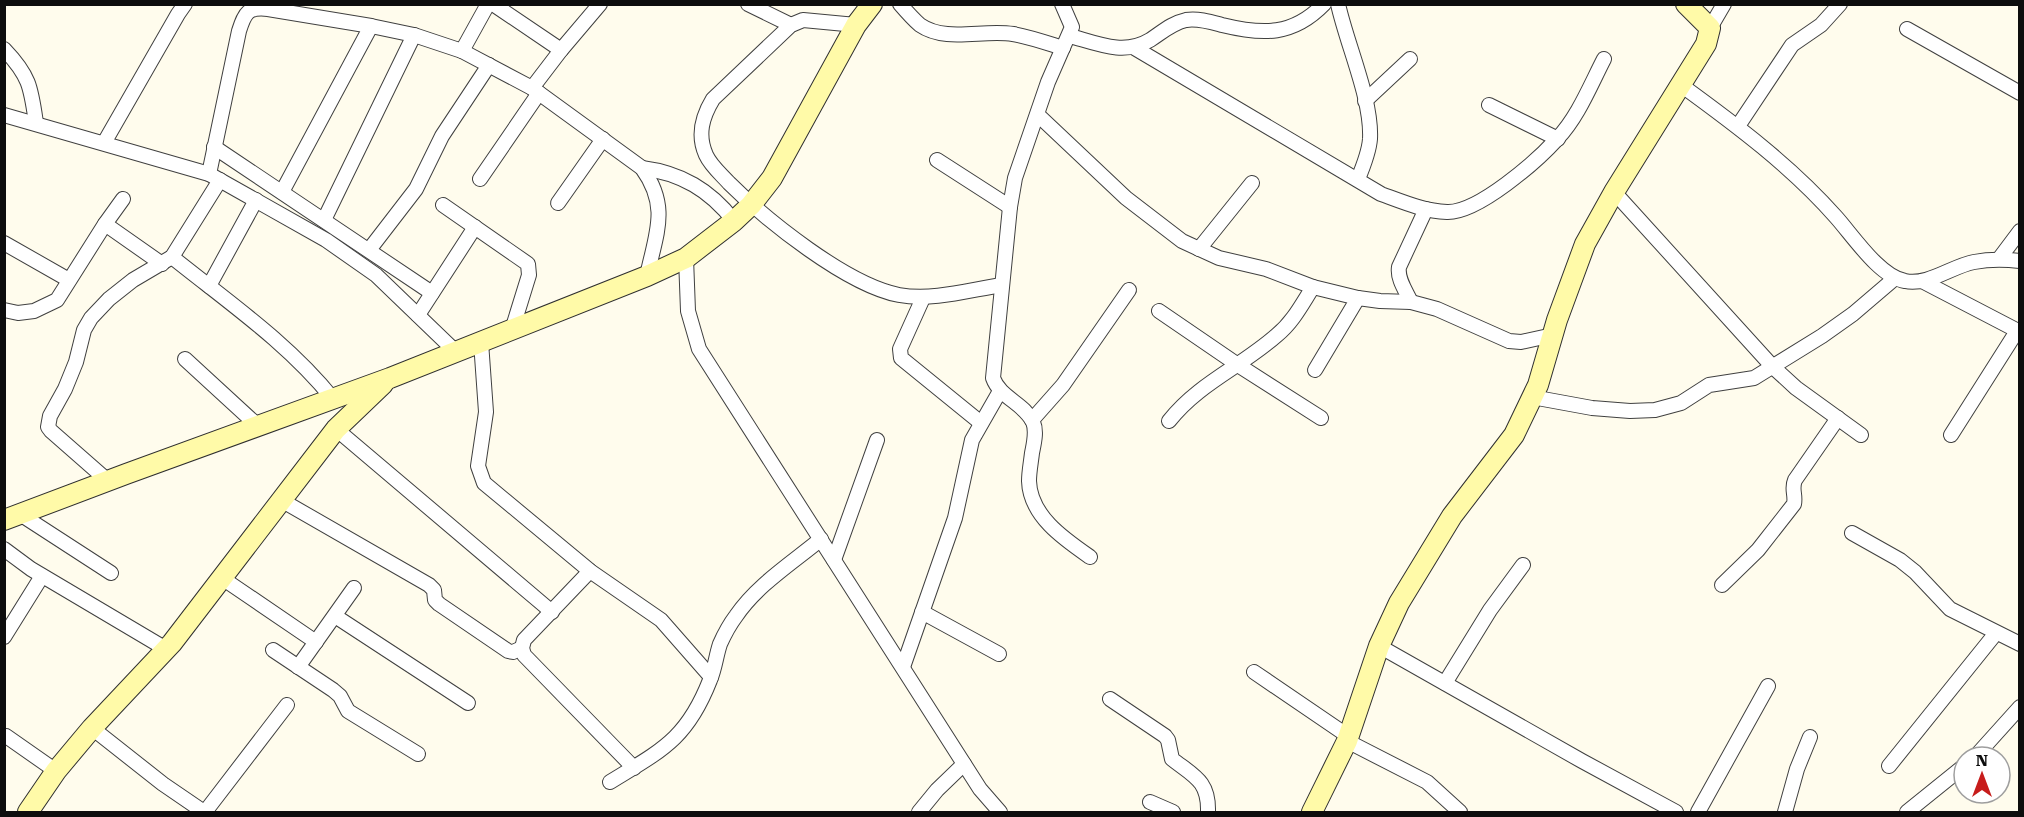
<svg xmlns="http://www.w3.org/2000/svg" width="2024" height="817" viewBox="0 0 2024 817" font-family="'Roboto Serif',serif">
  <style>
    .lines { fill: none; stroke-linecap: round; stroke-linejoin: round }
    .street-casing { stroke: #404040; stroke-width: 16 }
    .secondary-casing { stroke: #2f2f2f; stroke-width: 22 }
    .street { stroke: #fff; stroke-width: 14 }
    .secondary { stroke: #fffaa8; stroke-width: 20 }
  </style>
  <rect width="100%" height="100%" fill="#fffced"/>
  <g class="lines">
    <g class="street-casing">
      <g id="street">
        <polyline points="493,4 561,50"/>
        <polyline points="748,4 791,25"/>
        <path d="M900,4C906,11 913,19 920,25C946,43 983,29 1013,34C1030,37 1047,43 1063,48"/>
        <path d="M1062,4L1072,27L1048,82L1015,178L1010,207L993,378C1000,398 1024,403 1033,422C1037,431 1034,443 1032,453C1031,462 1029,472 1029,481C1030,516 1064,539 1090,557"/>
        <path d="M1338,4C1347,45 1372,99 1370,139C1369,152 1363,167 1358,179"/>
        <path d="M856,25L803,20L791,25L713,99C702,117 697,135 706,155C711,166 721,174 729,183C766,220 847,285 899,295C933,301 969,290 1002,285"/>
        <polyline points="1710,28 1724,4"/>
        <polyline points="1907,29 2020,93"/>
        <path d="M1070,36C1096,43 1124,56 1150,40C1161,33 1172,23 1186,20C1198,18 1211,22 1222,25C1263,35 1293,36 1324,4"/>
        <path d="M1133,47L1381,194C1403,202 1424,211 1447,212C1478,213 1537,161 1557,139C1578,117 1590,86 1604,59"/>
        <path d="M4,49C30,76 31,88 36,123"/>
        <polyline points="462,51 488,4"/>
        <path d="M1681,85C1736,125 1791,166 1836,217C1853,236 1880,277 1905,281C1928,286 1952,266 1974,262C1989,259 2004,259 2020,261"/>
        <polyline points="532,88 561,50 600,4"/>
        <polyline points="1365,101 1410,59"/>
        <polyline points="1489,105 1558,139"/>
        <polyline points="4,115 209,174 326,240 376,275 456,352"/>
        <polyline points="1038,115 1126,198 1182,241 1219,258 1266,269 1313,287 1358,298 1380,301 1411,302 1437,309 1509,341 1521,342 1553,335"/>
        <polyline points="1738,126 1792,45 1821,25 1840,4"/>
        <polyline points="104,143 178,14 185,4"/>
        <polyline points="214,147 432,293"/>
        <polyline points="937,160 1010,207"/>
        <path d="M642,168C681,173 710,190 734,221"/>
        <path d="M209,174L239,31C245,12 248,7 268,9L371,26L414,35L462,51L532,88L642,168C670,207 656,233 647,276"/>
        <polyline points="480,179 539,93"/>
        <polyline points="282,192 371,26"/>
        <polyline points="1614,192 1772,366 1796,388 1861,435"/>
        <polyline points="558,203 603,139"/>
        <polyline points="443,205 528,264 529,275 512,330"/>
        <polyline points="324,220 414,35"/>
        <polyline points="105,224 162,264"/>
        <polyline points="4,243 69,280"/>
        <polyline points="1199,249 1252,183"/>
        <polyline points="369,250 416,189 442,136 489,65"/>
        <path d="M172,257C228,302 288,343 333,399"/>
        <polyline points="686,258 688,311 699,349 980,789 1000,812"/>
        <polyline points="1999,259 2020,231"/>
        <polyline points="1922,281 2020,332"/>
        <polyline points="209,286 256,200"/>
        <polyline points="923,298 900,349 901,358 981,423"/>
        <path d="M1411,302C1406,291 1397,279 1399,267L1426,209"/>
        <polyline points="4,310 18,313 34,311 57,300 105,224 123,199"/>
        <polyline points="1159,311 1238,365 1321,418"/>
        <polyline points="418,315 475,227"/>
        <polyline points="481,342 486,412 478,466 484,483 590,571 661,620 711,677"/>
        <polyline points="185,359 258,426"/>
        <polyline points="1315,370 1358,298"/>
        <polyline points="1532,397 1592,408 1630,411 1655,410 1681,403 1709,385 1754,378 1822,336 1853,314 1894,279"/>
        <polyline points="1032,420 1063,385 1129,290"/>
        <path d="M1169,421C1199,383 1241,367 1277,335C1293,322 1302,304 1313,287"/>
        <polyline points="336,429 552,612"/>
        <polyline points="1951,435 2017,331"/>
        <polyline points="108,481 51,431 48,427 50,416 65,389 76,362 84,330 91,318 109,299 133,280 172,257 220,180"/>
        <polyline points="281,500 429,585 434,590 435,600 439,604 508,651 513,652 522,648"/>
        <polyline points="20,514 111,573"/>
        <polyline points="1852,533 1900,560 1915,572 1950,609 2020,644"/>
        <polyline points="4,549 31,569 166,649"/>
        <polyline points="834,560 877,440"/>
        <polyline points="590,571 524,640 522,648 524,655 634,768"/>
        <polyline points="222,578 316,642"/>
        <path d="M1722,585L1758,550L1794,504C1796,495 1791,489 1795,480L1838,418"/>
        <polyline points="922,612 999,654"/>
        <polyline points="335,616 468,703"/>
        <polyline points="4,637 42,576"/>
        <polyline points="1379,646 1582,761 1676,812"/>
        <polyline points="273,650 333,690 340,696 348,711 418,754"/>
        <polyline points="298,667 354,588"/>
        <polyline points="903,667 955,518 972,440 1000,391"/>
        <polyline points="1254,672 1348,736"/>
        <polyline points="1445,683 1490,610 1523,565"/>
        <path d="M1110,699L1165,736L1168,740L1172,759C1194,776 1209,781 1208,812"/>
        <polyline points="92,728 163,784 204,812"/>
        <polyline points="6,736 56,771"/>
        <polyline points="1347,741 1427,782 1460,812"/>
        <polyline points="1975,757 2020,707"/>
        <polyline points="1889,766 1996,633"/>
        <path d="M610,782C662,750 687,739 710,680C715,668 716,656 720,644C724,635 730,624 736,616C757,585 792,563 821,539"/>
        <polyline points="1150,802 1173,812"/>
        <polyline points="205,812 287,705"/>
        <polyline points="919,812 937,790 964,764"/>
        <polyline points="1698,812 1768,686"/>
        <polyline points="1785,812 1797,769 1810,737"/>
        <polyline points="1907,812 1964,766"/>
      </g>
    </g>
    <g class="secondary-casing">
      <g id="secondary">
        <polyline points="4,520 126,474 390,378 647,276 686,258 734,221 751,205 772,178 856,25 872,4"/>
        <polyline points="28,812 56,771 92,728 172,643 336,429 383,384"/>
        <polyline points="1312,812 1347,741 1379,646 1399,603 1452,516 1514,435 1538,385 1557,320 1585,244 1614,192 1706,44 1710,28 1686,4"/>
      </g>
    </g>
    <use href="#street" class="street"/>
    <use href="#secondary" class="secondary"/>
  </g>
  <rect width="2024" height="817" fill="none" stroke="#0d0d0d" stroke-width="12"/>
  <g transform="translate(1982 775)"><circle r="28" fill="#ffffff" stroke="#9e9e9e" stroke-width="1.5"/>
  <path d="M0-4.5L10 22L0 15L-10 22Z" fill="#c71c1b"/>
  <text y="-9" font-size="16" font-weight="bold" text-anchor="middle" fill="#0d0d0d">N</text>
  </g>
</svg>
